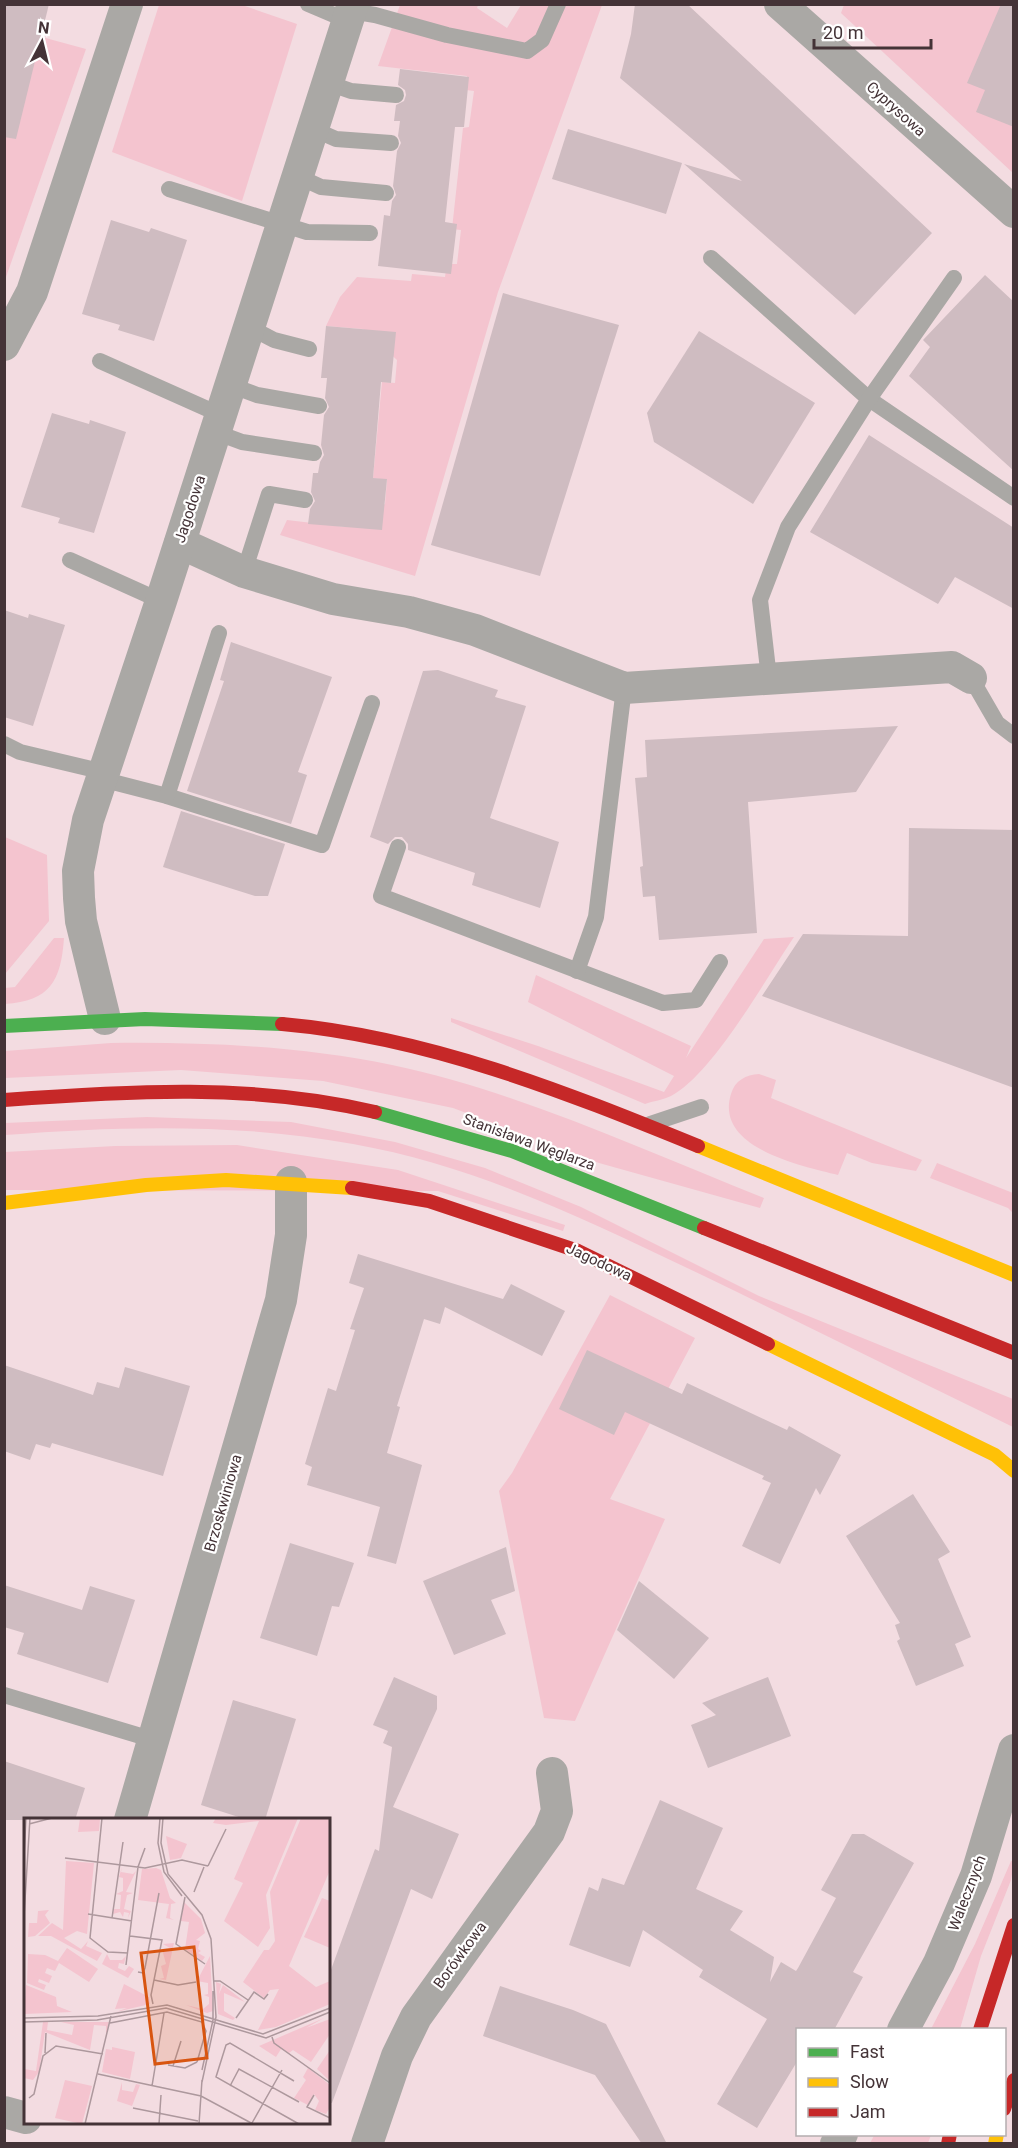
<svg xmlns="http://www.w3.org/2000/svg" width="1018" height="2148" viewBox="0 0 1018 2148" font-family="Roboto,sans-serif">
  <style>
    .green { fill: #f4c4cf }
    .building { fill: #cfbcc1 }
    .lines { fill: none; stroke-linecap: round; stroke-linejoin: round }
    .lane { stroke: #aaa8a5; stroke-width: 16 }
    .street { stroke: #aaa8a5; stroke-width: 32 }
    .fast { stroke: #4caf50; stroke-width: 14 }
    .slow { stroke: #ffc107; stroke-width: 14 }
    .jam { stroke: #c62828; stroke-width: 14 }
    .labels { text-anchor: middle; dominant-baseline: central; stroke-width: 4.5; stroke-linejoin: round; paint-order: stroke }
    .street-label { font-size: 15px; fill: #443337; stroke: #fff }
    .inset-road { fill: none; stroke: #ad989d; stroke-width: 1.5 }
    .view { fill: #d85510; fill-opacity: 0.15; stroke: #d85510; stroke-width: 3 }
    .inset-edge { fill: none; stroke: #443337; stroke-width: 3 }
  </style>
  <rect width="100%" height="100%" fill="#f3dce1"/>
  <g class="green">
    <polygon points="159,5 242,5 297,24 242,201 112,152"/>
    <polygon points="400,5 478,5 477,8 507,28 521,5 602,5 498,292 415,576 280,535 287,520 346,527 385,504 387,480 373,478 382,382 395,383 397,360 363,329 326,326 340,297 357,277 411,281 412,274 445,277 447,264 457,264 461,230 452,229 463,128 469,127 474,91 466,90 467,76 378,66"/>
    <polygon points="844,5 1013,5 1013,173 841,13"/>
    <polygon points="5,27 86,49 5,280"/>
    <polygon points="5,837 47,855 49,921 5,974"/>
    <path d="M794,937C766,978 713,1074 671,1096C663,1100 653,1101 645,1104L451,1022V1018L538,1046L664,1092L674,1076L528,1002L536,975L691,1046L686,1058L764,939Z"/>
    <path d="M54,938H64C61,981 50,1001 5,1004V988L15,987Z"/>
    <path d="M111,1043C206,1042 299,1046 392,1065C517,1091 645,1151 764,1198L760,1208L599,1163L453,1108L323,1081L181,1070L5,1078V1051Z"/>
    <path d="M759,1074L776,1080L771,1098L922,1160L916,1171L872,1163L847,1153L838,1175C802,1166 714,1148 731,1094C735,1080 746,1075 759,1074Z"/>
    <path d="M147,1117L291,1122L395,1142L485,1168L581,1207L759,1296L1013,1399V1427C910,1377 807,1326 704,1276C591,1222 478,1166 353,1144C238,1123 120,1126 5,1135V1123Z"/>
    <polygon points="237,1145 398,1170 565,1225 563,1231 438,1191 5,1190 5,1152 115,1146"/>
    <polygon points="937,1163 1013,1193 1013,1213 1008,1208 930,1178"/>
    <polygon points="610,1295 695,1338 610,1499 665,1519 575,1721 544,1718 499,1491 512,1473"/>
    <polygon points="1011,1861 1014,1862 1011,1880 981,1956 960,2029 931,2029 975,1944"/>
    <polygon points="875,2134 931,2134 931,2135 928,2143 870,2143"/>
  </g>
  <g class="building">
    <polygon points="4,4 49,4 16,139 4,137"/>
    <polygon points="635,4 687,4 932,233 855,315 684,164 742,181 620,78 631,34"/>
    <polygon points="1001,4 1014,4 1014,127 976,112 985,90 967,83"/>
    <polygon points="400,69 469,77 464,127 455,127 445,222 457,224 451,274 378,266 384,215 390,216 392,201 396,195 393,186 397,151 401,143 398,136 400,121 394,121 396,105 404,101 406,95 405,90 398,85"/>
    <polygon points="568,129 682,163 666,214 552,179"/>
    <polygon points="111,220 149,232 151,228 187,240 154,341 118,330 120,325 82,314"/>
    <polygon points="985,275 1014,302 1014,471 909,376 930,347 923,340"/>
    <polygon points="503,293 619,325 540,576 431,545"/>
    <polygon points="326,326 396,332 391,383 381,382 373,478 387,479 382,530 308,524 310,509 315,501 311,492 313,473 318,473 320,462 324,455 321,445 324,415 329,407 325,398 327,378 321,378"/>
    <polygon points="699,331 815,403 753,504 654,442 647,413"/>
    <polygon points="52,413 89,424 90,420 126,432 94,533 58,523 60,518 21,507"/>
    <polygon points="869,435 1014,528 1014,609 955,577 938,604 810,532"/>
    <polygon points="4,610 28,618 29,614 65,625 33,726 4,717"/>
    <polygon points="231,642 332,677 298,772 307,775 291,824 187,791 224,681 220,680"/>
    <polygon points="438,670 498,690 495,697 526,706 490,818 559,842 540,908 472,885 475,873 408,850 408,844 402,837 395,837 388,844 370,837 423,671"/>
    <polygon points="898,726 856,792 748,802 757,933 659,940 655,896 643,897 640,867 643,866 635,778 647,777 645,740"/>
    <polygon points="181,811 285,844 268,896 255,896 163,867"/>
    <polygon points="909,828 1014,830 1014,1088 762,996 803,934 908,936"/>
    <polygon points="358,1254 503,1299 511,1284 565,1311 542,1356 445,1307 440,1324 424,1319 397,1406 400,1407 387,1453 422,1465 396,1564 367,1556 380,1507 307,1485 312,1467 305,1464 328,1388 336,1391 355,1330 350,1329 364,1288 349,1283"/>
    <polygon points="587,1350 682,1394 687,1383 787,1430 789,1426 841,1455 820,1495 816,1488 780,1564 742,1546 771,1483 762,1479 764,1476 625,1412 614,1435 559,1409"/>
    <polygon points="4,1365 93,1395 97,1382 119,1388 125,1367 190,1386 163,1476 52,1443 50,1448 36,1444 30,1460 4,1451"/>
    <polygon points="913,1494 950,1552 938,1559 971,1637 955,1644 964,1666 916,1686 897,1641 900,1639 895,1625 900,1623 846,1536"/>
    <polygon points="290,1543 354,1563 339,1607 332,1606 317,1656 260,1638"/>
    <polygon points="506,1547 515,1591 491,1600 506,1634 454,1655 423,1581"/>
    <polygon points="639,1581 709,1638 674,1679 617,1630"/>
    <polygon points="4,1585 82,1610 90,1586 135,1600 108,1683 17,1654 24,1633 4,1627"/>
    <polygon points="394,1677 437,1696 437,1709 393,1807 459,1834 432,1899 411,1889 332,2103 328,2102 328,1978 375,1849 379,1851 392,1747 383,1743 388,1731 373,1725"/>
    <polygon points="768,1677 791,1736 708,1768 691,1725 716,1715 702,1703"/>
    <polygon points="233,1700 296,1719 265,1820 248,1820 201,1805"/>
    <polygon points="4,1761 85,1788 75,1820 4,1820"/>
    <polygon points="660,1800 723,1828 696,1889 743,1911 730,1930 774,1957 770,1982 781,1962 796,1971 798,1968 836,1898 821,1890 852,1834 864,1834 914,1863 853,1972 863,1977 834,2030 798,2030 798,2060 757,2128 717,2104 767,2019 699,1977 703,1970 643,1930 630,1967 569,1945 589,1887 598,1891 602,1878 624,1885"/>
    <polygon points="500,1986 573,2010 606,2024 667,2144 642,2144 595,2075 483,2036"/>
  </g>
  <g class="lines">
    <g class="lane">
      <polyline points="308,4 348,21"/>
      <polyline points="351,11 375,15 447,35 527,51 542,40 558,4"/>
      <polyline points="328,83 351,91 396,95"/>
      <polyline points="313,129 336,139 391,143"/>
      <polyline points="297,176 321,187 386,193"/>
      <polyline points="169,189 307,232 370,233"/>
      <polyline points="711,258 869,399 1014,498"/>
      <polyline points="249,327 274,340 309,349"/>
      <polyline points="100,361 221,415"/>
      <polyline points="230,385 257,395 319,406"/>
      <polyline points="215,432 242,442 314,453"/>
      <polyline points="70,560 161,601"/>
      <polyline points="244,572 269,494 305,500"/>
      <polyline points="769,678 760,600 788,527 869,399 954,278"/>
      <polyline points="971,678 997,723 1014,736"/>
      <polyline points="4,744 20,752 104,772"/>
      <polyline points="101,779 167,796 322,845 372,703"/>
      <polyline points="167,796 219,633"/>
      <polyline points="398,847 381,896 663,1003 696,1000 720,962"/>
      <polyline points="577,971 596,917 624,688"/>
      <polyline points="650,1124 701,1107"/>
      <polyline points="4,1695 154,1740"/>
    </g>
    <g class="street">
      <polyline points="780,4 1014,212"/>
      <polyline points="4,345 32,292 127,4"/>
      <polyline points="180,543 244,572 333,599 409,612 475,630 624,688 952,667 971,678"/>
      <polyline points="105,1019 81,921 79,898 78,871 88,820 161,601 353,4"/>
      <polyline points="130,1820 281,1300 291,1235 291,1182"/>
      <polyline points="903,2030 939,1963 976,1876 1014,1750"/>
      <polyline points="4,2112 26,2118"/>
      <polyline points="367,2144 397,2056 416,2017 549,1832 557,1811 552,1773"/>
      <polyline points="836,2144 842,2134"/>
    </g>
    <g class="fast">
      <polyline points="4,1026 145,1019 282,1024"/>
      <polyline points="375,1112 512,1151 704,1228"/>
    </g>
    <g class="slow">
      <polyline points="698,1146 1014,1275"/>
      <polyline points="4,1203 146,1185 226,1180 352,1188"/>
      <polyline points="768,1344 995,1455 1014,1471"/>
      <polyline points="995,2144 997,2134"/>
    </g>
    <g class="jam">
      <path d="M282,1024C428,1037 563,1091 698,1146"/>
      <path d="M4,1100C127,1091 254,1083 375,1112"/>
      <polyline points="352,1188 429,1201 578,1251 768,1344"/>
      <polyline points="704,1228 1014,1353"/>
      <polyline points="980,2030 1014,1925"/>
      <polyline points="1004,2109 1014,2080"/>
      <polyline points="948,2144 950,2134"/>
    </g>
  </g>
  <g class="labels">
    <g class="street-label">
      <text transform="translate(896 109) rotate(42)">Cyprysowa</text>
      <text transform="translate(190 509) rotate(-72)">Jagodowa</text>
      <text transform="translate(529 1142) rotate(20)">Stanisława Węglarza</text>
      <text transform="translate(599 1262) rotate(25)">Jagodowa</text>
      <text transform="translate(223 1503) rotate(-74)">Brzoskwiniowa</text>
      <text transform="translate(967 1893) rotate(-69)">Walecznych</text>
      <text transform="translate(460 1955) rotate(-54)">Borówkowa</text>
    </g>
  </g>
  <g transform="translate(24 1818)">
    <rect width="306" height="306" fill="#f3dce1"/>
    <path d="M56,0L76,1L75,13L54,14ZM192,0H274L242,77L246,110L234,129L200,103L219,65L210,61L235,3L202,7L189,5ZM277,0H306V52L265,148L292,169L306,163V186L252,209L234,212L255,171L246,172L240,180L219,164L240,132H245L251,123L246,74ZM142,18L163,26L157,40L146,42ZM42,43L70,45L63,116L53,113L40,120L57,131L64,123L62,128L78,135L73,143L27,118H14L28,105L39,112ZM98,49L97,54L109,56L112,53L102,74L109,75L103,77L100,91L107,93L104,100L105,95L100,94L99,99L96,94L89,96L90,91H96L97,77L92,76L99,73V60L95,59ZM132,50L137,52L146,80L152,85L147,86L146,100L150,102L142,100L145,86L114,82L118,51ZM298,80L306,83V130L280,119ZM160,84L177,101L181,115L172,122L176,123L174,131L177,133L174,135L181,139L178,143L161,131L165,104L157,103ZM25,92L21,97L26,105L11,118L4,119L5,105H13L14,93ZM150,125L142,162L135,161L140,160L137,148L142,146L138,131L146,130L139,126ZM43,130L74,151L65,164L35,145L31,153L23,150L21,155L28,158L25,165L15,161L14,164L22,167L20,172L3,165L4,136L21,137L34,143ZM83,136L86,142H98L102,138L100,146L95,145L94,150L101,153L105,148L110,151L104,160L78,146ZM186,138L189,193L183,195L162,187L179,191L185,186V179L180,177L184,176V165L173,163ZM192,164L197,166L195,176L199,167L221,184L200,175V193L211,200L209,202L194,196ZM100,166L125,179L126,186L92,194L103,190L91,191ZM2,167L32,179L33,188L48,194L0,196ZM300,200L282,210L306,201V216L287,244L269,232L265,235L257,231L252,239L235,228ZM19,204H24L23,212L48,217L50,207L37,204H85L82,218V208L70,207L66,232L21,214L15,254L9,262L0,260V251L12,253ZM88,229L111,234L106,261L78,254L82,231L88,232ZM306,232V263L293,251ZM284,250L306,267V289L302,296L291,292L295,283L290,276L284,287L270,280L282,262L279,259ZM41,262L68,268L58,306L31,300ZM98,264V272L109,274L112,266L116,267L108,288L93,283Z" fill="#f4c4cf"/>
    <path class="inset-road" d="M78,0L66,120L84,134L104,135M136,0L134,25L140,54L158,78M139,0L137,25L144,56L178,97L187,121L192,199L178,264M5,6L28,0M0,38L2,0M41,40L121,50L158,42L184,48M184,48L202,11M170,74L180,49M161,79L152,126L181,146M64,96L108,103M0,98L6,0M88,100L99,24M106,118L138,122L127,177L129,186M102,147L114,49L121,30M114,154L119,155L121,150L135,75M130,162L154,167L172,164M190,163H196L224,182M0,200L74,198L143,187L239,216L306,190M212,200L230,174L240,181L244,176M0,204L73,202L142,190L242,220L306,194M86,205L143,194L178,204L182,213L173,244M248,219L250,225L306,265M21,235L22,215M144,247L161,250L173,244M149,248L157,223M178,252L189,202V173M74,256L177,278L229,306M270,263L206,225L202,227L192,259L275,306M128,268L140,195M206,268L215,251L275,284M290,277L283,289L306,300M5,280L10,276L19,238L32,228L79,236M109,290L174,303M228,305L258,252M61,306L87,198M135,306L137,277M175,306L178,262"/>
    <path class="view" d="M170,129L183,240L131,246L117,135Z"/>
    <rect width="306" height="306" class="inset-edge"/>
  </g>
  <rect width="1018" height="2148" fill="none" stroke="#443337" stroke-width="12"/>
  <rect x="796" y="2028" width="210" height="108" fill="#ffffff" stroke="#b4adaf" stroke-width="1.5"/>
  <rect x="808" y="2048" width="30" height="9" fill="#4caf50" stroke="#b4adaf" stroke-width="1.5"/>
  <text x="850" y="2058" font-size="18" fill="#443337">Fast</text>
  <rect x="808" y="2078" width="30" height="9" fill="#ffc107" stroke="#b4adaf" stroke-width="1.5"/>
  <text x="850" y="2088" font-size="18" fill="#443337">Slow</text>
  <rect x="808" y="2108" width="30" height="9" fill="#c62828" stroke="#b4adaf" stroke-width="1.5"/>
  <text x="850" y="2118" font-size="18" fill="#443337">Jam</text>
  <g transform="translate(42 42) rotate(7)" stroke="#ffffff" stroke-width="4.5" paint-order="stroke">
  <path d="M0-4.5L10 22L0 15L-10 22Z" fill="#443337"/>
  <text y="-9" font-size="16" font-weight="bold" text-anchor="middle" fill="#443337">N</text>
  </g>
  <path d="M814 39v9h117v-9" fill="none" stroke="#443337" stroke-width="3"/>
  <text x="823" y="39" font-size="18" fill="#443337" stroke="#ffffff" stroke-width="4.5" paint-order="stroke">20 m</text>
</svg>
